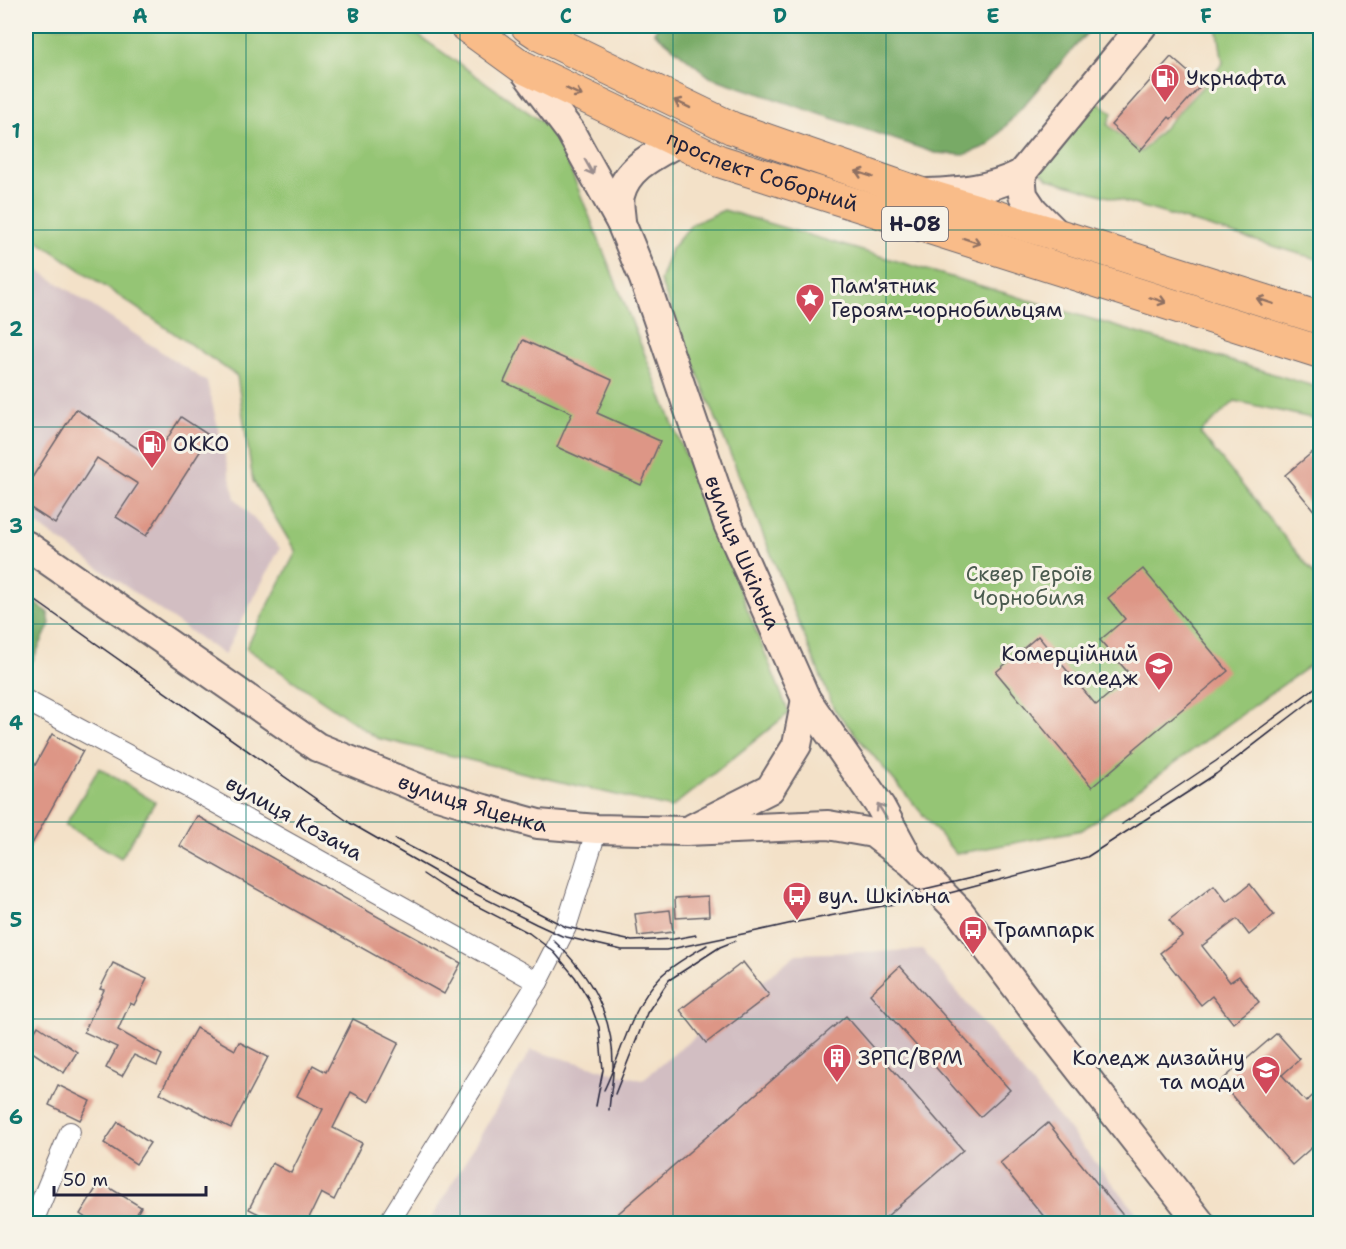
<svg xmlns="http://www.w3.org/2000/svg" width="1346" height="1249" viewBox="0 0 1346 1249" font-family="'Shantell Sans',sans-serif">
  <style>
    .industrial { fill: #d2bec2 }
    .green { fill: #95c575; stroke: #5c7458; stroke-width: 1.5 }
    .forest { fill: #78aa66; stroke: #4d6650; stroke-width: 1.5 }
    .building { fill: #dd9686 }
    .lines { fill: none; stroke-linecap: round; stroke-linejoin: round }
    .street-casing { stroke: #6b656c; stroke-width: 22 }
    .secondary-casing { stroke: #6b656c; stroke-width: 32 }
    .primary-casing { stroke: #6b656c; stroke-width: 34 }
    .street { stroke: #fff; stroke-width: 20 }
    .secondary { stroke: #fde4d0; stroke-width: 28 }
    .primary { stroke: #f9bc89; stroke-width: 32 }
    .tram { stroke: #22223b; stroke-width: 1.5 }
    .oneway { stroke: #8e6f62 }
    .oneway2 { stroke: #9a8d8d }
    .grid { fill: none; stroke: #0f766e; stroke-width: 1.5; stroke-opacity: 0.55 }
    .labels { text-anchor: middle; dominant-baseline: central; stroke-width: 6; stroke-linejoin: round; paint-order: stroke }
    .shield { fill: #f7f3e8; stroke: #62616f; stroke-width: 1.5 }
    .shield-label { font-size: 20px; font-weight: bold; fill: #22223b }
    .poi-label { font-size: 21px; fill: #22223b; stroke: #f7f3e8; text-anchor: start }
    .street-label { font-size: 21px; fill: #22223b; stroke: #f7f3e8 }
    .park-label { font-size: 21px; fill: #4a5b4f; stroke: #f7f3e8 }
    .neatline { fill: none; stroke: #0f766e; stroke-width: 2 }
    .grid-label { font-size: 20px; text-anchor: middle; font-weight: bold; fill: #0f766e }
  </style>
  <rect width="100%" height="100%" fill="#f7f3e8"/>
  <filter id="ink" filterUnits="userSpaceOnUse"><feTurbulence type="fractalNoise" baseFrequency=".0167" numOctaves="2"/><feDisplacementMap in="SourceGraphic" scale="12" xChannelSelector="R" yChannelSelector="G"/><feConvolveMatrix kernelMatrix="1 2 1 2 8 2 1 2 1" color-interpolation-filters="sRGB"/></filter>
  <filter id="wash" filterUnits="userSpaceOnUse"><feTurbulence type="fractalNoise" baseFrequency=".008" numOctaves="4" result="noise"/><feDisplacementMap in="SourceGraphic" scale="24" xChannelSelector="R" yChannelSelector="G"/><feGaussianBlur stdDeviation="1.35" result="paint"/><feColorMatrix in="noise" values="0 0 0 0 0 0 0 0 0 0 0 0 0 0 0 0 0 1.4 0 .05"/><feComposite in="paint" operator="in"/></filter>
  <g filter="url(#wash)">
    <rect width="100%" height="100%" fill="#f3e1c8"/>
    <g class="industrial">
      <polygon points="26,262 207,382 235,498 280,548 224,655 26,517"/>
      <polygon points="923,950 1145,1223 428,1224 531,1050 642,1080 796,954"/>
    </g>
    <g class="green">
      <polygon points="26,26 405,26 555,131 789,713 671,808 377,738 246,648 296,552 253,481 237,376 26,233"/>
      <polygon points="1217,26 1320,26 1320,260 1049,179 1037,169 1092,103 1101,104 1112,113 1108,125 1141,152 1205,84 1223,63"/>
      <polygon points="724,210 1005,293 1320,388 1320,420 1235,401 1200,433 1320,581 1320,658 1082,830 956,854 834,709 660,281 671,249 692,224"/>
      <polygon points="99,768 155,802 121,858 65,825"/>
    </g>
    <g class="forest">
      <polygon points="658,26 1093,26 989,145 964,155 935,153 710,77 654,32"/>
      <polygon points="26,597 48,612 50,624 32,662 26,665"/>
    </g>
    <g id="blocks">
      <g class="building">
        <polygon points="1171,57 1202,84 1171,119 1169,117 1140,151 1111,125"/>
        <polygon points="523,340 612,380 597,413 660,441 641,485 557,447 572,413 504,382"/>
        <polygon points="76,409 154,459 181,417 210,436 146,536 116,517 138,484 97,458 55,524 26,505 26,487"/>
        <polygon points="1320,446 1320,518 1285,475"/>
        <polygon points="1143,569 1228,671 1133,750 1134,751 1092,787 996,672 1038,636 1096,705 1131,676 1100,640 1125,619 1108,598"/>
        <polygon points="52,734 83,751 26,855 26,782"/>
        <polygon points="197,816 461,963 444,994 180,846"/>
        <polygon points="1250,884 1274,915 1249,935 1237,919 1202,946 1230,982 1239,976 1259,1002 1233,1023 1212,996 1201,1005 1160,953 1182,936 1169,920 1214,885 1227,902"/>
        <polygon points="708,896 709,916 676,918 675,898"/>
        <polygon points="670,910 673,932 638,936 635,914"/>
        <polygon points="743,962 769,995 706,1043 680,1010"/>
        <polygon points="113,963 147,979 134,1005 130,1003 118,1030 162,1055 157,1066 134,1055 122,1076 106,1068 117,1047 84,1032 104,990 100,989"/>
        <polygon points="900,966 1010,1090 980,1117 870,994"/>
        <polygon points="846,1016 963,1150 878,1224 606,1224"/>
        <polygon points="353,1019 399,1042 369,1102 351,1092 333,1128 362,1143 334,1200 321,1193 306,1224 279,1224 249,1209 272,1163 291,1173 323,1109 297,1096 313,1065 326,1072"/>
        <polygon points="38,1026 77,1052 64,1073 26,1048 26,1046"/>
        <polygon points="196,1028 235,1050 239,1042 268,1057 231,1128 189,1107 188,1108 160,1093"/>
        <polygon points="1277,1033 1300,1059 1282,1075 1306,1102 1320,1089 1320,1140 1292,1165 1220,1082"/>
        <polygon points="58,1085 90,1101 80,1120 49,1105"/>
        <polygon points="118,1122 150,1143 136,1164 104,1143"/>
        <polygon points="1048,1123 1130,1224 1050,1224 1000,1163"/>
        <polygon points="100,1182 141,1207 131,1224 95,1224 80,1214"/>
      </g>
    </g>
  </g>
  <g filter="url(#ink)">
    <use href="#blocks" fill-opacity="0" stroke="#6b656c" stroke-width="1.5"/>
    <g class="lines">
      <g class="street-casing">
        <g id="street">
          <polyline points="26,704 27,701 191,789 538,982"/>
          <polyline points="32,1224 70,1132"/>
          <polyline points="388,1224 538,982 566,927 597,829"/>
        </g>
      </g>
      <g class="secondary-casing">
        <g id="secondary">
          <path id="s1" d="M521,66L570,131L621,223L644,279L728,524L806,699L880,806L905,852"/>
          <polyline points="1021,174 1023,195 1033,210 1058,235"/>
          <path d="M927,193C960,192 991,189 1021,174L1142,26"/>
          <path d="M621,223C621,215 618,203 620,195C627,167 655,155 678,142"/>
          <path id="s2" d="M26,545L317,747L428,792L484,809L538,824L597,829L686,831L828,825L873,833L911,862L959,911L1049,1030L1201,1224"/>
          <polyline points="693,828 770,789 797,745 806,699"/>
        </g>
      </g>
      <g class="primary-casing">
        <g id="primary">
          <path id="s3" d="M466,26L521,66L719,161L1320,352"/>
          <polyline points="527,26 542,36 732,128 919,193 1058,235 1320,318"/>
        </g>
      </g>
      <use href="#street" class="street"/>
      <use href="#secondary" class="secondary"/>
      <use href="#primary" class="primary"/>
      <g class="tram">
        <polyline points="26,594 350,823 458,885 536,924 562,936 622,950 666,950 757,931 797,922 942,895 1087,857 1216,774 1320,694"/>
        <polyline points="1122,824 1216,761 1320,684"/>
        <polyline points="395,839 566,927 632,941 674,939 696,935"/>
        <polyline points="423,874 450,892 529,933 554,952 575,977 588,998 599,1027 603,1070 596,1106"/>
        <polyline points="899,895 1001,871"/>
        <path d="M553,940C592,976 615,1018 613,1073C612,1086 610,1098 609,1110"/>
        <path d="M604,1090C622,1053 631,1007 660,977C672,965 692,954 707,945"/>
        <polyline points="615,1094 647,1013 669,980 720,947 735,941"/>
      </g>
    </g>
    <defs><path id="oneway-shaft" d="M-6 0H5M1.5-3L5.5 0L1.5 3" fill="none" stroke-width="1.6" stroke-linecap="round" stroke-linejoin="round" transform="scale(1.5)"/></defs>
    <g class="oneway">
      <use href="#oneway-shaft" transform="translate(574 92) rotate(26)"/>
      <use href="#oneway-shaft" transform="translate(682 104) rotate(-154)"/>
      <use href="#oneway-shaft" transform="translate(864 174) rotate(-161)"/>
      <use href="#oneway-shaft" transform="translate(972 241) rotate(18)"/>
      <use href="#oneway-shaft" transform="translate(1158 300) rotate(18)"/>
      <use href="#oneway-shaft" transform="translate(1265 301) rotate(-162)"/>
    </g>
    <g class="oneway2">
      <use href="#oneway-shaft" transform="translate(589 167) rotate(61)"/>
      <use href="#oneway-shaft" transform="translate(882 811) rotate(-121)"/>
    </g>
  </g>
  <path class="grid" d="M246,26V1224M460,26V1224M673,26V1224M886,26V1224M1100,26V1224M26,230H1320M26,427H1320M26,624H1320M26,822H1320M26,1019H1320"/>
  <defs>
    <g id="fuel-pin" transform="scale(1.5)"><path d="M0 17L-7.5 6A9.5 9.5 0 1 1 7.5 6Z" fill="#d1495b" stroke="#f7f3e8"/><path d="M-5.5-6h7V0h2V4h1.3V-2.5L3-4.5l.8-.8L6-3V5H2.5V1h-1V6h-7ZM-4.2-4.7v3.2H.2V-4.7Z" fill="#fff"/></g>
    <g id="sight-pin" transform="scale(1.5)"><path d="M0 17L-7.5 6A9.5 9.5 0 1 1 7.5 6Z" fill="#d1495b" stroke="#f7f3e8"/><path d="M0-6L1.8-2.2L6-1.7L2.9 1.2L3.7 5.4L0 3.3L-3.7 5.4L-2.9 1.2L-6-1.7L-1.8-2.2Z" fill="#fff"/></g>
    <g id="university-pin" transform="scale(1.5)"><path d="M0 17L-7.5 6A9.5 9.5 0 1 1 7.5 6Z" fill="#d1495b" stroke="#f7f3e8"/><path d="M0-5L7-2L0 1L-7-2ZM-4 1L0 2.5L4 1V4Q0 6-4 4Z" fill="#fff"/></g>
    <g id="bus-pin" transform="scale(1.5)"><path d="M0 17L-7.5 6A9.5 9.5 0 1 1 7.5 6Z" fill="#d1495b" stroke="#f7f3e8"/><path d="M-5-6H5V4H4V6H2V4H-2V6H-4V4H-5ZM-3.5-4V0h7V-4ZM-3.5 1.2v1.5H-2V1.2ZM2 1.2v1.5H3.5V1.2Z" fill="#fff"/></g>
    <g id="building-pin" transform="scale(1.5)"><path d="M0 17L-7.5 6A9.5 9.5 0 1 1 7.5 6Z" fill="#d1495b" stroke="#f7f3e8"/><path d="M-4-6H4V6H1V3H-1V6H-4ZM-2.5-4.3h1.7v1.8h-1.7ZM.8-4.3h1.7v1.8H.8ZM-2.5-1h1.7V.8h-1.7ZM.8-1h1.7V.8H.8Z" fill="#fff"/></g>
  </defs>
  <g fill-rule="evenodd">
    <use href="#fuel-pin" x="1165" y="78"/>
    <use href="#sight-pin" x="810" y="298"/>
    <use href="#fuel-pin" x="152" y="444"/>
    <use href="#university-pin" x="1159" y="666"/>
    <use href="#bus-pin" x="797" y="896"/>
    <use href="#bus-pin" x="973" y="930"/>
    <use href="#building-pin" x="837" y="1058"/>
    <use href="#university-pin" x="1266" y="1070"/>
  </g>
  <g class="labels">
    <rect class="shield" x="882" y="207" width="66" height="34" rx="4.5"/>
    <g class="shield-label">
      <text x="915" y="224">Н-08</text>
    </g>
    <g class="poi-label">
      <text x="1186" y="78">Укрнафта</text>
      <text x="831" y="286">Пам'ятник<tspan x="831" dy="24">Героям-чорнобильцям</tspan></text>
      <text x="173" y="444">ОККО</text>
      <text x="1138" y="654" text-anchor="end">Комерційний<tspan x="1138" dy="24">коледж</tspan></text>
      <text x="818" y="896">вул. Шкільна</text>
      <text x="994" y="930">Трампарк</text>
      <text x="858" y="1058">ЗРПС/ВРМ</text>
      <text x="1245" y="1058" text-anchor="end">Коледж дизайну<tspan x="1245" dy="24">та моди</tspan></text>
    </g>
    <g class="street-label">
      <text stroke="none"><textPath href="#s3" startOffset="332">проспект Соборний</textPath></text>
      <text stroke="none"><textPath href="#s1" startOffset="538">вулиця Шкільна</textPath></text>
      <text stroke="none"><textPath href="#s2" startOffset="520">вулиця Яценка</textPath></text>
      <text transform="translate(294 818) rotate(29)">вулиця Козача</text>
    </g>
    <g class="park-label">
      <text x="1029" y="574">Сквер Героїв<tspan x="1029" dy="24">Чорнобиля</tspan></text>
    </g>
  </g>
  <rect width="1346" height="1249" fill="none" stroke="#f7f3e8" stroke-width="66"/>
  <path d="M54 1186v9h152v-9" fill="none" stroke="#22223b" stroke-width="3"/>
  <text x="63" y="1186" font-size="18" fill="#22223b" stroke="#f7f3e8" stroke-width="4.5" paint-order="stroke">50 m</text>
  <rect x="33" y="33" width="1280" height="1183" class="neatline"/>
  <g class="grid-label">
    <text x="140" y="23">A</text>
    <text x="353" y="23">B</text>
    <text x="566" y="23">C</text>
    <text x="780" y="23">D</text>
    <text x="993" y="23">E</text>
    <text x="1206" y="23">F</text>
    <text x="16" y="138">1</text>
    <text x="16" y="336">2</text>
    <text x="16" y="533">3</text>
    <text x="16" y="730">4</text>
    <text x="16" y="927">5</text>
    <text x="16" y="1124">6</text>
  </g>
</svg>
